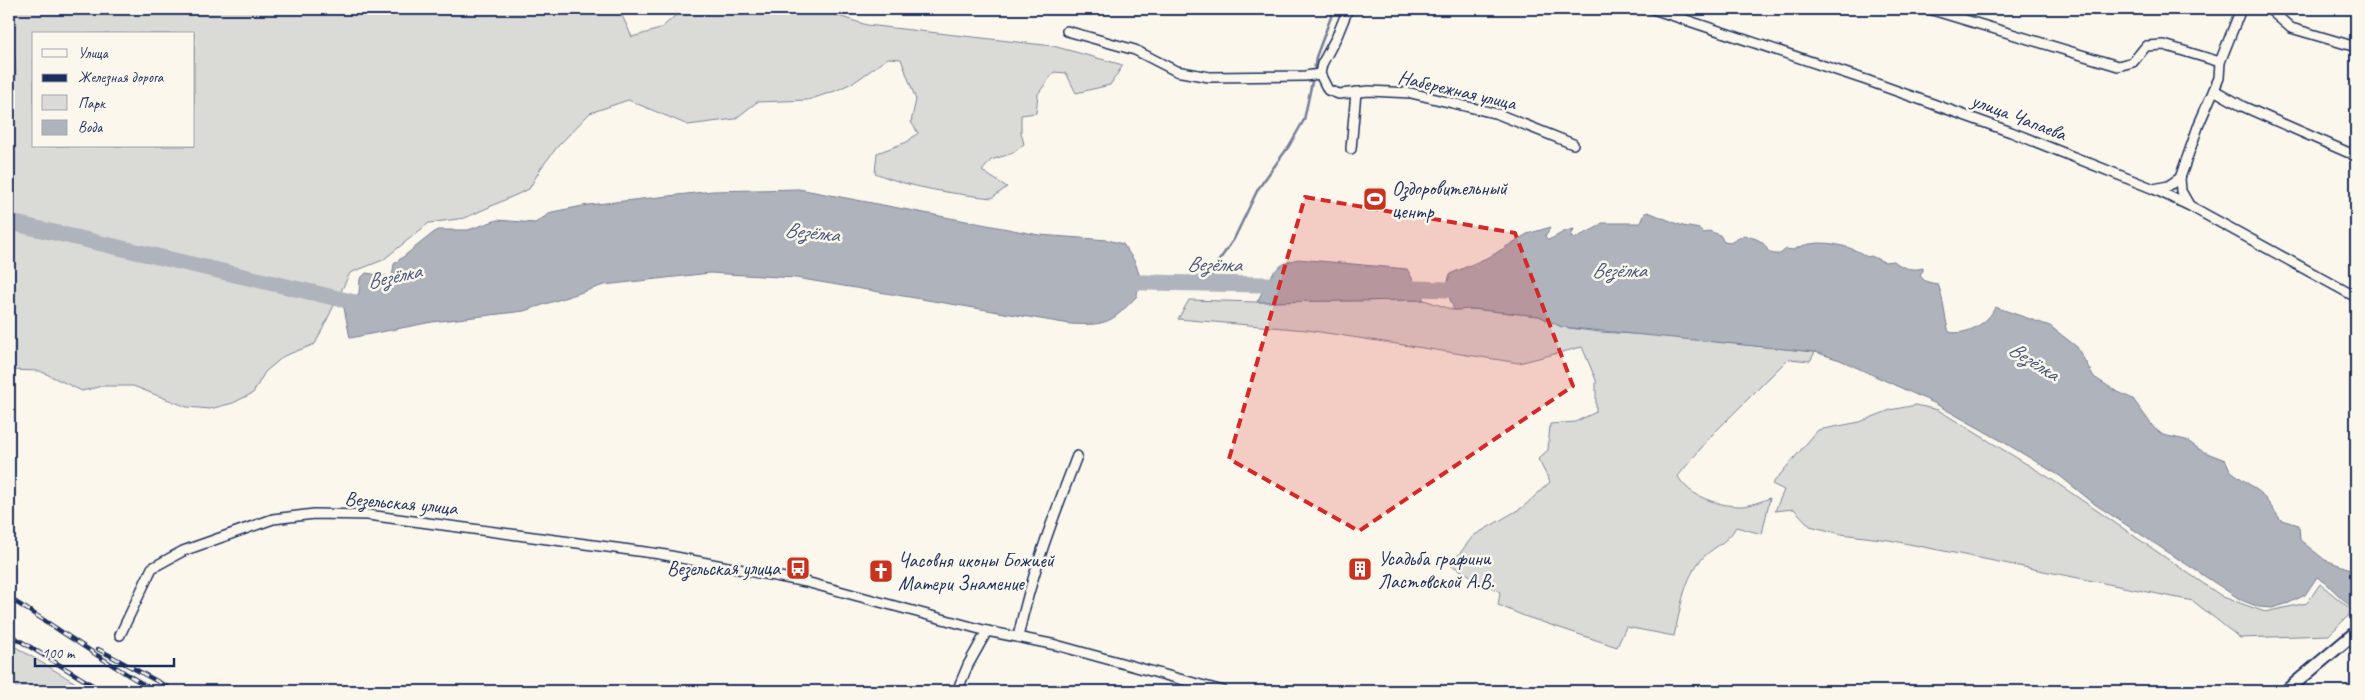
<svg xmlns="http://www.w3.org/2000/svg" width="2365" height="700" viewBox="0 0 2365 700" font-family="Caveat,sans-serif">
  <style>
    .green { fill: #dadad7; stroke: #7a849a; fill-rule: evenodd }
    .water { fill: #afb3bb; stroke: #747e96 }
    .lines { fill: none; stroke-linecap: round; stroke-linejoin: round }
    .stream { stroke: #747e96; stroke-width: 2.5 }
    .river { stroke: #afb3bb; stroke-width: 16 }
    .minor-casing { stroke: #1b2f5e; stroke-width: 12 }
    .tertiary-casing { stroke: #1b2f5e; stroke-width: 15 }
    .minor { stroke: #fbf7ec; stroke-width: 9 }
    .tertiary { stroke: #fbf7ec; stroke-width: 11 }
    .rail-casing { stroke: #1b2f5e; stroke-width: 4.5 }
    .rail { stroke: #fbf7ec; stroke-width: 2.5; stroke-dasharray: 8; stroke-linecap: butt }
    .marked { fill: #d62828; fill-opacity: 0.2; stroke: #d62828; stroke-width: 4; stroke-dasharray: 10 6; stroke-linejoin: round }
    .labels { text-anchor: middle; dominant-baseline: central; stroke-width: 5; stroke-linejoin: round; paint-order: stroke }
    .street-label { font-size: 20px; fill: #1b2f5e; stroke: #fbf7ec }
    .poi-label { font-size: 20px; fill: #1b2f5e; stroke: #fbf7ec; text-anchor: start }
    .water-label { font-size: 21px; font-style: italic; fill: #47577a; stroke: #fbf7ec }
  </style>
  <rect width="100%" height="100%" fill="#fbf7ec"/>
  <filter id="ink" filterUnits="userSpaceOnUse"><feTurbulence type="fractalNoise" baseFrequency=".02" numOctaves="2"/><feDisplacementMap in="SourceGraphic" scale="10" xChannelSelector="R" yChannelSelector="G"/><feConvolveMatrix kernelMatrix="1 2 1 2 8 2 1 2 1" color-interpolation-filters="sRGB"/></filter>
  <g filter="url(#ink)">
    <g class="green">
      <path d="M9,9H619L632,37L660,29L683,9H816L867,25L1053,46L1123,65L1110,85L1076,93L1066,73L1054,72L1038,94L1036,113L1021,115V133L1024,144L1013,153L991,160L982,171L1007,187L992,198C955,194 910,188 875,173L877,153L907,142L918,133L911,122L916,100L901,59L888,58L856,81L835,91L808,100L757,102L735,119L688,125L628,100L590,113L558,146L541,168L529,189L465,218L429,223L383,260L350,273L315,344L284,356L265,372L253,393L233,403L210,409L187,407L133,386H102L82,391L40,371L9,370V102C24,78 9,36 9,9ZM34,34H194V146H34Z"/>
      <path d="M1189,300L1257,302L1424,300L1454,310L1471,309L1539,316L1562,327L1599,332L1651,335L1815,352L1810,361L1788,359L1712,435L1678,476C1688,497 1722,507 1743,506C1752,505 1762,501 1770,498L1762,534L1736,527C1727,544 1711,547 1699,562C1683,582 1680,612 1674,636L1626,627L1617,647L1524,616L1498,605L1500,592L1451,565L1473,536L1523,507L1550,482L1538,459L1548,450L1550,424L1575,422L1596,412V380L1582,347L1519,363L1307,330L1178,319Z"/>
      <polygon points="1916,405 1938,410 2048,477 2223,597 2265,612 2307,603 2320,584 2353,611 2329,635 2240,638 2193,601 1889,540 1841,534 1810,526 1794,509 1775,511 1784,490 1772,484 1818,430 1860,422 1890,410"/>
      <polygon points="9,643 89,691 9,691"/>
    </g>
    <g class="water">
      <path d="M799,189L1039,235L1108,240L1123,244L1135,262L1139,274L1137,296C1112,322 1108,326 1070,324L796,278L710,273L604,285L524,311L432,322L350,338L344,308L359,293L360,279L366,273L392,277L394,264L437,230H468L497,220L535,223L552,212L588,205L713,191Z"/>
      <path d="M1648,212L1683,226L1700,229L1704,233L1709,231L1720,235L1724,242L1730,243L1744,235C1749,237 1756,238 1760,241C1770,247 1764,255 1780,254L1786,249L1794,250C1813,237 1850,244 1867,257L1871,256L1884,262L1894,261C1902,268 1912,271 1923,268V271L1920,274C1922,282 1931,283 1938,284C1944,300 1944,316 1949,332C1966,336 1989,323 1995,307L2050,326L2077,347L2094,377L2114,390L2133,399L2154,428L2163,435L2186,440L2202,451L2225,460L2231,471L2261,493L2281,520L2299,525L2300,540L2325,560L2356,571V612L2326,583L2317,577L2305,595L2289,603L2272,608L2259,607L2241,600L2096,505L2060,476L2000,440L1934,403L1840,360L1815,352L1562,327L1539,316L1473,309L1454,310L1446,289L1450,274L1491,256L1527,234L1551,227L1545,236L1548,240C1559,236 1561,231 1574,229L1571,236L1575,238L1596,228L1602,223H1641L1645,213Z"/>
      <path d="M1298,259L1407,269L1424,300L1257,302C1269,280 1271,265 1298,259Z"/>
    </g>
    <g class="lines">
      <g class="stream">
        <polyline points="1314,72 1316,57 1334,9"/>
        <polyline points="1208,283 1218,262 1234,239 1258,189 1289,146 1304,120 1313,77"/>
      </g>
      <g class="river">
        <polyline points="9,222 366,305 372,304"/>
        <polyline points="1116,282 1289,285"/>
        <polyline points="1396,288 1467,290"/>
      </g>
      <g class="minor-casing">
        <g id="minor">
          <polyline points="1348,9 1337,36 1322,64 1320,74 1328,90 1339,94 1369,91 1411,93 1498,114 1573,144"/>
          <polyline points="1653,9 1866,80 2011,132 2154,189 2190,206 2356,297"/>
          <polyline points="1929,9 2118,66 2133,62 2146,46 2164,45 2220,62"/>
          <polyline points="2269,9 2291,28 2356,47"/>
          <polyline points="1067,31 1135,50 1176,71 1209,77 1305,76 1320,74"/>
          <polyline points="2214,90 2242,106 2356,156"/>
          <polyline points="1351,149 1356,92"/>
          <polyline points="2154,189 2168,186 2180,178"/>
          <polyline points="2189,205 2181,191 2180,178 2199,124 2219,78 2220,62 2241,9"/>
          <polyline points="120,635 152,568 183,551 273,519 314,514 368,515 660,554 806,582 987,631 1056,645 1223,691"/>
          <path d="M1018,637C1031,575 1054,515 1077,456"/>
          <polyline points="957,691 968,665 987,631"/>
        </g>
      </g>
      <g class="tertiary-casing">
        <polyline id="tertiary" points="2286,691 2356,632"/>
      </g>
      <use href="#minor" class="minor"/>
      <use href="#tertiary" class="tertiary"/>
      <g class="rail-casing">
        <g id="rail">
          <path d="M9,598C58,628 104,662 155,691"/>
          <polyline points="9,634 102,691"/>
          <polyline points="98,649 175,691"/>
        </g>
      </g>
      <use href="#rail" class="rail"/>
    </g>
  </g>
  <path class="marked" d="M1305,197L1515,233L1573,386L1359,531L1229,459Z"/>
  <defs>
    <g id="stadium-square" transform="scale(1.25)"><rect x="-9" y="-9" width="18" height="18" rx="4" fill="#c8321e" stroke="#fbf7ec"/><path d="M0-5a6.5 5 0 1 0 0 10a6.5 5 0 1 0 0-10ZM-3.5-1.8h7v3.6h-7Z" fill="#fff"/></g>
    <g id="bus-square" transform="scale(1.25)"><rect x="-9" y="-9" width="18" height="18" rx="4" fill="#c8321e" stroke="#fbf7ec"/><path d="M-5-6H5V4H4V6H2V4H-2V6H-4V4H-5ZM-3.5-4V0h7V-4ZM-3.5 1.2v1.5H-2V1.2ZM2 1.2v1.5H3.5V1.2Z" fill="#fff"/></g>
    <g id="building-square" transform="scale(1.25)"><rect x="-9" y="-9" width="18" height="18" rx="4" fill="#c8321e" stroke="#fbf7ec"/><path d="M-4-6H4V6H1V3H-1V6H-4ZM-2.5-4.3h1.7v1.8h-1.7ZM.8-4.3h1.7v1.8H.8ZM-2.5-1h1.7V.8h-1.7ZM.8-1h1.7V.8H.8Z" fill="#fff"/></g>
    <g id="church-square" transform="scale(1.25)"><rect x="-9" y="-9" width="18" height="18" rx="4" fill="#c8321e" stroke="#fbf7ec"/><path d="M-1.2-6h2.4v3.5h3.3v2.4h-3.3V6h-2.4V-.1h-3.3v-2.4h3.3Z" fill="#fff"/></g>
  </defs>
  <g fill-rule="evenodd">
    <use href="#stadium-square" x="1375" y="199"/>
    <use href="#bus-square" x="798" y="568"/>
    <use href="#building-square" x="1360" y="569"/>
    <use href="#church-square" x="881" y="571"/>
  </g>
  <g class="labels">
    <g class="street-label">
      <text transform="translate(1457 90) rotate(13)">Набережная улица</text>
      <text transform="translate(2019 117) rotate(21)">улица Чапаева</text>
      <text transform="translate(401 503) rotate(5)">Везельская улица</text>
    </g>
    <g class="poi-label">
      <text x="1392" y="188">Оздоровительный<tspan x="1392" dy="23">центр</tspan></text>
      <text x="1378" y="558">Усадьба графини<tspan x="1378" dy="23">Ластовской А.В.</tspan></text>
      <text x="898" y="560">Часовня иконы Божией<tspan x="898" dy="23">Матери Знамение</tspan></text>
      <text x="780" y="568" text-anchor="end">Везельская улица</text>
    </g>
    <g class="water-label">
      <text transform="translate(812 232) rotate(6)">Везёлка</text>
      <text transform="translate(1214 264) rotate(1)">Везёлка</text>
      <text x="1619" y="270">Везёлка</text>
      <text transform="translate(394 276) rotate(-12)">Везёлка</text>
      <text transform="translate(2034 361) rotate(32)">Везёлка</text>
    </g>
  </g>
  <rect width="2365" height="700" fill="none" stroke="#fbf7ec" stroke-width="30"/>
  <rect x="15" y="15" width="2335" height="670" fill="none" stroke="#1b2f5e" stroke-width="2" filter="url(#ink)"/>
  <rect x="32" y="32" width="162" height="115" fill="#fbf7ec" stroke="#a1a7b3"/>
  <rect x="42" y="49" width="25" height="8" fill="#fbf7ec" stroke="#a1a7b3"/>
  <text x="78" y="58" font-size="15" fill="#1b2f5e">Улица</text>
  <rect x="42" y="74" width="25" height="8" fill="#1b2f5e" stroke="#a1a7b3"/>
  <text x="78" y="82" font-size="15" fill="#1b2f5e">Железная дорога</text>
  <rect x="42" y="95" width="25" height="15" fill="#dadad7" stroke="#a1a7b3"/>
  <text x="78" y="108" font-size="15" fill="#1b2f5e">Парк</text>
  <rect x="42" y="120" width="25" height="15" fill="#afb3bb" stroke="#a1a7b3"/>
  <text x="78" y="132" font-size="15" fill="#1b2f5e">Вода</text>
  <path d="M35 658v8h139v-8" fill="none" stroke="#1b2f5e" stroke-width="2.5"/>
  <text x="42" y="658" font-size="15" fill="#1b2f5e" stroke="#fbf7ec" stroke-width="4" paint-order="stroke">100 m</text>
</svg>
